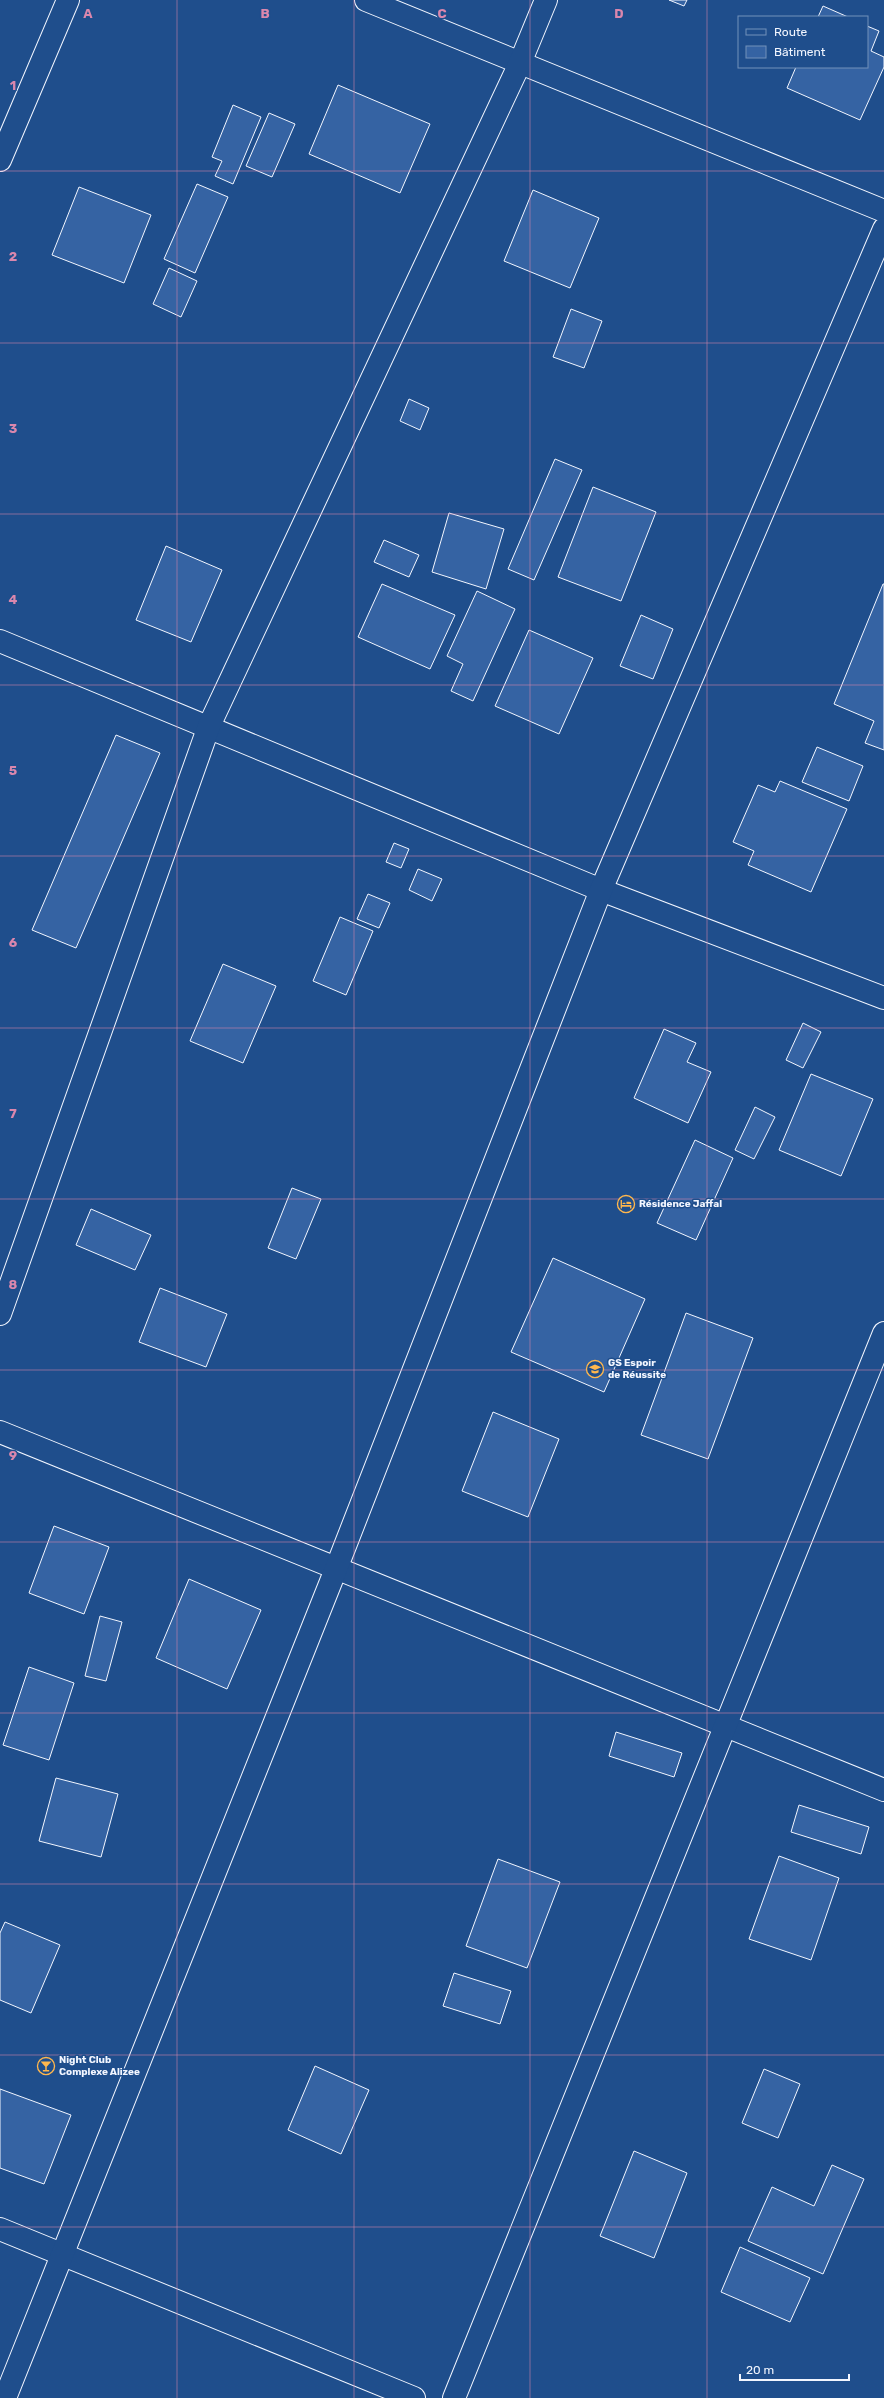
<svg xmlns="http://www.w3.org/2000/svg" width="884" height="2398" viewBox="0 0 884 2398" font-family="Rubik,sans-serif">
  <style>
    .building { fill: #3563a3; stroke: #f2f6ff }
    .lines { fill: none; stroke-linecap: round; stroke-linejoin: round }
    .minor-casing { stroke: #f2f6ff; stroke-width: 24 }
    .minor { stroke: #1f4e8c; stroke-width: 22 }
    .grid { fill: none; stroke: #da87ad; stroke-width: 1; stroke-opacity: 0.55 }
    .labels { text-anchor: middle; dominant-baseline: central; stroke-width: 3; stroke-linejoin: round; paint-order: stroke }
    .poi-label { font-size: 10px; font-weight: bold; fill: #f2f6ff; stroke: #1f4e8c; text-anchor: start }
    .grid-label { font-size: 13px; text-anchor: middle; font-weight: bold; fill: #da87ad; stroke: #1f4e8c; stroke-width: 3; stroke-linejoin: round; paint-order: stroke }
  </style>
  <rect width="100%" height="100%" fill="#1f4e8c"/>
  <g class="building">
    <polygon points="669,0 687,0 684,6"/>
    <polygon points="823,6 848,17 818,17"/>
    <polygon points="867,26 879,31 871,51 884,57 884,67 860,120 787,88 796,67 867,67"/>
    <polygon points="338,85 430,124 400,193 309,154"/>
    <polygon points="233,105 261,117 233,184 215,176 222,161 212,157"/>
    <polygon points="269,113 295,124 272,177 246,166"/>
    <polygon points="197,184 228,197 195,273 164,259"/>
    <polygon points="79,187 151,215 124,283 52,255"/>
    <polygon points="533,190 599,218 570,288 504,261"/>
    <polygon points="169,268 197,281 181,317 153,304"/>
    <polygon points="571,309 602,321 584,368 553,357"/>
    <polygon points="409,399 429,408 420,430 400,421"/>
    <polygon points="555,459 582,470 534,580 508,569"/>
    <polygon points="593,487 656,512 621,601 558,577"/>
    <polygon points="449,513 504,529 486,589 432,572"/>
    <polygon points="384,540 419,555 409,577 374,562"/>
    <polygon points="166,546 222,570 191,642 136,620"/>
    <polygon points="382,584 455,615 430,669 358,637"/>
    <polygon points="883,584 884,584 884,750 865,743 874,721 834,704"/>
    <polygon points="477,591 515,609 473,701 451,691 463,664 447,656"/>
    <polygon points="641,615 673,629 653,679 620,666"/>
    <polygon points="529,630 593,658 559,734 495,706"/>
    <polygon points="116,735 160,753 76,948 32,930"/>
    <polygon points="817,747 863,766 849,801 802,782"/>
    <polygon points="780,781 847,809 811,892 748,865 754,851 733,842 758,785 775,792"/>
    <polygon points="394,843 409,849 401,868 386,862"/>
    <polygon points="418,869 442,879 432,901 409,890"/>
    <polygon points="368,894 390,903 379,928 357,919"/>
    <polygon points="340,917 373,931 346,995 313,981"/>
    <polygon points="223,964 276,986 243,1063 190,1041"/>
    <polygon points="803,1023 821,1032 803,1068 786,1060"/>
    <polygon points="664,1029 696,1043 687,1062 711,1072 688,1123 634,1098"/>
    <polygon points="811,1074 873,1099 841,1176 779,1150"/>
    <polygon points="755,1107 775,1117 754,1159 735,1150"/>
    <polygon points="695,1140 733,1158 696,1240 657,1223"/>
    <polygon points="292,1188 321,1199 296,1259 268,1248"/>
    <polygon points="91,1209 151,1235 135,1270 76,1245"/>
    <polygon points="553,1258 645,1299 604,1392 511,1352"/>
    <polygon points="160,1288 227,1314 206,1367 139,1342"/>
    <polygon points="686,1313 753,1338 708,1459 641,1435"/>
    <polygon points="493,1412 559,1439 528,1517 462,1491"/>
    <polygon points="54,1526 109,1547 84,1614 29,1593"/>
    <polygon points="189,1579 261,1610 227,1689 156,1658"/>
    <polygon points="100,1616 122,1622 106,1681 85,1676"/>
    <polygon points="29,1667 74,1683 49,1760 3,1745"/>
    <polygon points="616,1732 682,1753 674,1777 609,1756"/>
    <polygon points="56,1778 118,1794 101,1857 39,1841"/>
    <polygon points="799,1805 869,1827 861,1854 791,1832"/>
    <polygon points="779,1856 839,1878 811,1960 749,1939"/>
    <polygon points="498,1859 560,1882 527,1968 466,1946"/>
    <polygon points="5,1922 60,1945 31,2013 0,2000 0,1933"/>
    <polygon points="454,1973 511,1991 500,2024 443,2006"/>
    <polygon points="315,2066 369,2090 341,2154 288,2130"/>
    <polygon points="764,2069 800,2084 778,2138 742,2123"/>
    <polygon points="0,2089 71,2115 44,2184 0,2168"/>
    <polygon points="634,2151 687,2173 654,2258 600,2236"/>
    <polygon points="832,2165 864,2179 823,2274 748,2241 772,2187 814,2206"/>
    <polygon points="740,2247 810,2278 790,2322 721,2292"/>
  </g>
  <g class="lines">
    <g class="minor-casing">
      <g id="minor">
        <polyline points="366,0 884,211"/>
        <polyline points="0,160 68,0"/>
        <polyline points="0,641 601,890 884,998"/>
        <polyline points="0,1314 209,726 520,63 546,0"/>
        <polyline points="0,1432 884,1790"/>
        <polyline points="0,2229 414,2398"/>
        <polyline points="5,2398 336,1569 601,890 884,229"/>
        <polyline points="454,2398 884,1333"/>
      </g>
    </g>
    <use href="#minor" class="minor"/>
  </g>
  <path class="grid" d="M177,0V2398M354,0V2398M530,0V2398M707,0V2398M0,171H884M0,343H884M0,514H884M0,685H884M0,856H884M0,1028H884M0,1199H884M0,1370H884M0,1542H884M0,1713H884M0,1884H884M0,2055H884M0,2227H884"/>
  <defs>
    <g id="hotel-ring" transform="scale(0.9)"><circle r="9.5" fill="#1f4e8c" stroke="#ffb74d" stroke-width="1.5"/><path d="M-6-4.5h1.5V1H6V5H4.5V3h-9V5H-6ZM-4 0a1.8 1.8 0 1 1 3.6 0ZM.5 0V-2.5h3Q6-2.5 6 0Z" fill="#ffb74d"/></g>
    <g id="school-ring" transform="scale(0.9)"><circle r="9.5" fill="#1f4e8c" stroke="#ffb74d" stroke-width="1.5"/><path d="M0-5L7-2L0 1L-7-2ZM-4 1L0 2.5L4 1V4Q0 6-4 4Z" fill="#ffb74d"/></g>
    <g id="bar-ring" transform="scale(0.9)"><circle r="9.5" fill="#1f4e8c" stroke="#ffb74d" stroke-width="1.5"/><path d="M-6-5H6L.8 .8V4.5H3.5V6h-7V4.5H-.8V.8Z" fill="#ffb74d"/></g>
  </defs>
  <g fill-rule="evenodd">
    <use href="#hotel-ring" x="626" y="1204"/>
    <use href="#school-ring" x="595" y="1369"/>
    <use href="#bar-ring" x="46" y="2066"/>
  </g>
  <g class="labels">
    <g class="poi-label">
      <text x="639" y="1204">Résidence Jaffal</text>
      <text x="608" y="1363">GS Espoir<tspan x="608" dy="12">de Réussite</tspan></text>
      <text x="59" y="2060">Night Club<tspan x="59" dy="12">Complexe Alizee</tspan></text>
    </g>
  </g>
  <g class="grid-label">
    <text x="88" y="18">A</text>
    <text x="265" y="18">B</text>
    <text x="442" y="18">C</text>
    <text x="619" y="18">D</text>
    <text x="13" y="90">1</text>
    <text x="13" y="261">2</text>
    <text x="13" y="433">3</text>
    <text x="13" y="604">4</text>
    <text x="13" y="775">5</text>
    <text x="13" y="947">6</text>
    <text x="13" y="1118">7</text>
    <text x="13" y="1289">8</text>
    <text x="13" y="1460">9</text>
  </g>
  <rect x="738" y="16" width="130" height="52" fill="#1f4e8c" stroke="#7391ba"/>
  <rect x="746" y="29" width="20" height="6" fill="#1f4e8c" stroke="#7391ba"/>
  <text x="774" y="36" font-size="12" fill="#f2f6ff">Route</text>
  <rect x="746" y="46" width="20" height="12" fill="#3563a3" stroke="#7391ba"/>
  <text x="774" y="56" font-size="12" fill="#f2f6ff">Bâtiment</text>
  <path d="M740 2374v6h109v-6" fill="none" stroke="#f2f6ff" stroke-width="2"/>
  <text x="746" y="2374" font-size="12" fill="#f2f6ff" stroke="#1f4e8c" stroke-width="3" paint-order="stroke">20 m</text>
</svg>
